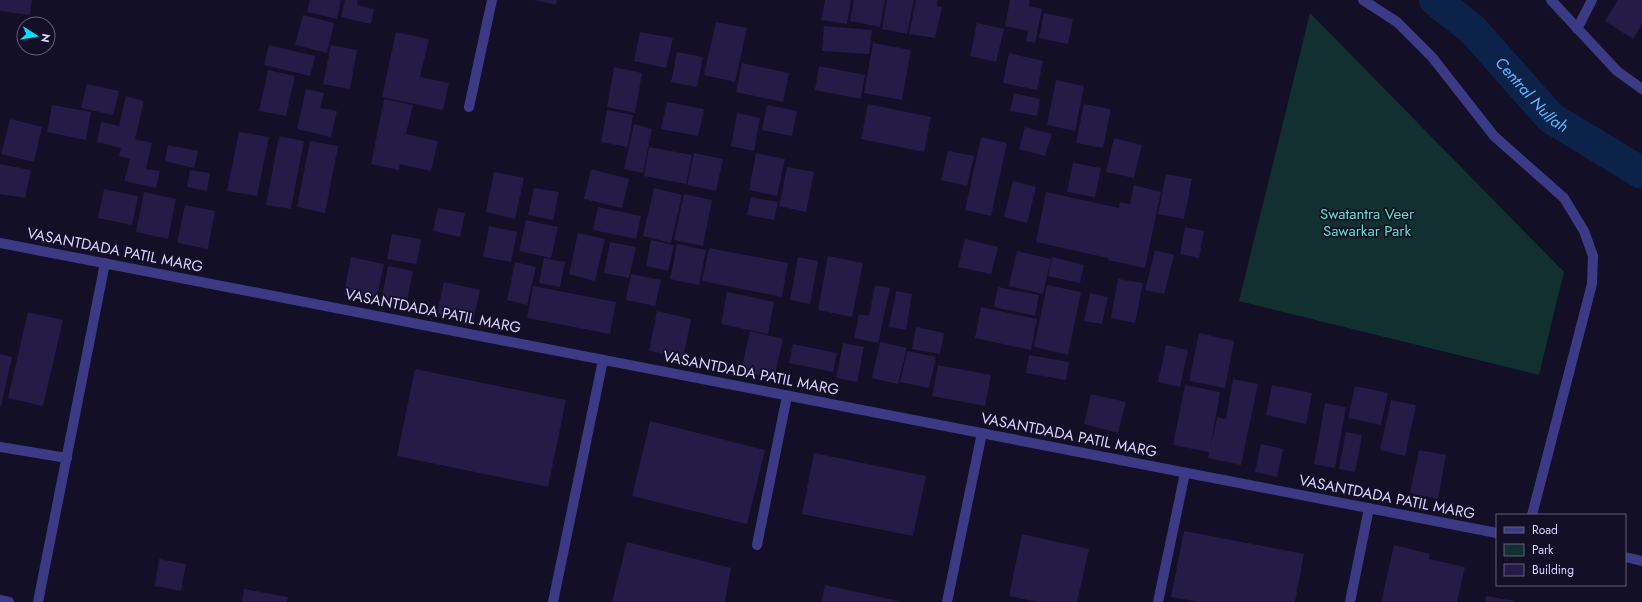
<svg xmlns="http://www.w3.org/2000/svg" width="1642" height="602" viewBox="0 0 1642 602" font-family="Jost,sans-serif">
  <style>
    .green { fill: #12302f }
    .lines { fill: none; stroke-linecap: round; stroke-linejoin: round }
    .canal { stroke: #0c2248; stroke-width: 32 }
    .building { fill: #241b47 }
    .service { stroke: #3d3a85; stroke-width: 10 }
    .minor { stroke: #3d3a85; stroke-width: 10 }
    .tertiary { stroke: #3d3a85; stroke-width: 10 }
    .labels { text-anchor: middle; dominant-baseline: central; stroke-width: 3.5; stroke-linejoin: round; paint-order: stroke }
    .park-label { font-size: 15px; fill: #5fe0c0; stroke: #130f26 }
    .street-label { font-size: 15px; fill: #d9d4ff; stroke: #130f26 }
    .water-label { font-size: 16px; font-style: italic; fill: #62b6ff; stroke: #130f26 }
  </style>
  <rect width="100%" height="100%" fill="#130f26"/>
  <polygon class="green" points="1310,13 1564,272 1539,375 1239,301"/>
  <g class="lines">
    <path class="canal" id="s1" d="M1435,0L1473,30L1551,118L1642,173"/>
  </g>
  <g class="building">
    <polygon points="0,0 32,0 30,15 0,11"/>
    <polygon points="310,0 341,0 337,19 307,12"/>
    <polygon points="345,0 358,0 357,5 374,9 371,24 341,17"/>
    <polygon points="534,0 557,0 556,5"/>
    <polygon points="825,0 851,0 847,24 821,20"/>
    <polygon points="854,0 885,0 880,27 850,21"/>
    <polygon points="887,0 914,0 907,34 882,29"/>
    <polygon points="916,0 938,0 937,6 942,7 935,38 909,34"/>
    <polygon points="1010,0 1030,0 1029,6 1042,9 1035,43 1026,41 1028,31 1005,26"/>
    <polygon points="1618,0 1642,0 1642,24 1633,39 1605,21"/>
    <polygon points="1044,13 1073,19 1068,44 1039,38"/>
    <polygon points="303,15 334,23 327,53 295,45"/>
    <polygon points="716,22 747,28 735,82 704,75"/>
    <polygon points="977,23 1004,29 996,62 970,56"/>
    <polygon points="824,26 872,30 869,54 822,51"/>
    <polygon points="396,32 429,39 420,77 449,83 443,110 382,97"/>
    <polygon points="640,32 673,38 666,68 634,61"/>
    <polygon points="873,43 911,50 902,100 864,93"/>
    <polygon points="269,45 315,56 310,76 264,65"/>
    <polygon points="331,45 357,50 350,89 323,84"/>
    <polygon points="677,52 703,57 697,87 671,82"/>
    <polygon points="1009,53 1043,61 1037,90 1003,83"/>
    <polygon points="742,63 789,73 783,102 736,92"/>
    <polygon points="819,66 865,75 861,99 815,90"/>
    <polygon points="614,67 642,73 635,113 607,107"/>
    <polygon points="268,70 295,76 286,116 259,111"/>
    <polygon points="1056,80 1084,86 1075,131 1047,125"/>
    <polygon points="87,84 119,91 113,115 81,108"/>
    <polygon points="306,89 324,93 320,108 337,111 331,137 297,129"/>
    <polygon points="1014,93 1040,99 1037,116 1010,111"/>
    <polygon points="126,96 144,101 135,139 152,143 146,169 160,171 156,188 124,181 130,159 119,156 121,148 97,142 101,122 119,126"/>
    <polygon points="384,99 413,105 406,134 438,141 431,171 400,164 399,170 371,164"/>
    <polygon points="667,102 704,109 698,136 661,129"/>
    <polygon points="868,104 931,117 924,152 861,139"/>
    <polygon points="1084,104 1111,109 1103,148 1076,143"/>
    <polygon points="52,105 91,112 86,140 47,132"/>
    <polygon points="767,105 797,111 792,136 762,130"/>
    <polygon points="607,110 633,115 628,147 601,142"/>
    <polygon points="737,113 760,118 754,151 731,146"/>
    <polygon points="10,119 42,127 34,162 1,154"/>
    <polygon points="634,124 652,129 643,173 624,169"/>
    <polygon points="1025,127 1052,134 1045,156 1019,149"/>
    <polygon points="239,132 269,137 257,196 227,191"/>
    <polygon points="279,136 304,141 291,209 266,205"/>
    <polygon points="981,137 1007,143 991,216 965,210"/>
    <polygon points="1114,138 1142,145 1134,178 1106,172"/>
    <polygon points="310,141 338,146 325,213 297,207"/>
    <polygon points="168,145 198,151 194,168 165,161"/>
    <polygon points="649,147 692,155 686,184 644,176"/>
    <polygon points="948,151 974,156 967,186 941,180"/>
    <polygon points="694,153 723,159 716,191 687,185"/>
    <polygon points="756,153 785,159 777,196 749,190"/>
    <polygon points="1073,163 1101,168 1095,197 1067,192"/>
    <polygon points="0,164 31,170 25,198 0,194"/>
    <polygon points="787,167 814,172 806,212 779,206"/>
    <polygon points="591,169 629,179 622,208 584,199"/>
    <polygon points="190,170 210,173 207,191 187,187"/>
    <polygon points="494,172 524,178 515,219 486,212"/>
    <polygon points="1166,174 1192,179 1184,219 1158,214"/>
    <polygon points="1013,181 1036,187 1027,223 1004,217"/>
    <polygon points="1134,185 1161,192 1145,268 1108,260 1108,258 1036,242 1046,192 1119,208 1120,202 1130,204"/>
    <polygon points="534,188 559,192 553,220 528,215"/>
    <polygon points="654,188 682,195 671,243 643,236"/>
    <polygon points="104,189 138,196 132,225 98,218"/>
    <polygon points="144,192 176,199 168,239 136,232"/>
    <polygon points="684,194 712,200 703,246 674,240"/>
    <polygon points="751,197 778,202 774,220 747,215"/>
    <polygon points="185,205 215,211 208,249 177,243"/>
    <polygon points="598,207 641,216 636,239 593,230"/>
    <polygon points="438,208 465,213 460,237 433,231"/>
    <polygon points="526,220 558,227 551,258 519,251"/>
    <polygon points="489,226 517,232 511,262 483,257"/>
    <polygon points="1185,227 1204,231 1199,258 1180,254"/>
    <polygon points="578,233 605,239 595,281 569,274"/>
    <polygon points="392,234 421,239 417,264 387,259"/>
    <polygon points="965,239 998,247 991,274 958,267"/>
    <polygon points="651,240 674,245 668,271 646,266"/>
    <polygon points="610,242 636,247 629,278 604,273"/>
    <polygon points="677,244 706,250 699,285 670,279"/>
    <polygon points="709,248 788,263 782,297 702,281"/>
    <polygon points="1155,250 1174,255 1164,294 1145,290"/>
    <polygon points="1017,251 1051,259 1043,294 1009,286"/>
    <polygon points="828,256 863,263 852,317 818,310"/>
    <polygon points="351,257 384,264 376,301 344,294"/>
    <polygon points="798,257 818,261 810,304 790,300"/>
    <polygon points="1052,257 1084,265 1080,283 1048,276"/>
    <polygon points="544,258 565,262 560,287 539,283"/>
    <polygon points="515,262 536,267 527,305 507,300"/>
    <polygon points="388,266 413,271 406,306 381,301"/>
    <polygon points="631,274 661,280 655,306 626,300"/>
    <polygon points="1118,279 1143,283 1135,323 1111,318"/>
    <polygon points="444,282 480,290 473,321 437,313"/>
    <polygon points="875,285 890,288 878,343 854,338 859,314 869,316"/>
    <polygon points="1047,285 1081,292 1068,355 1034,347"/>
    <polygon points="533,286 616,302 610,334 527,318"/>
    <polygon points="998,287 1039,295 1035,316 994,307"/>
    <polygon points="896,291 912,294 906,330 889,327"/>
    <polygon points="727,292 774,302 768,334 721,324"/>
    <polygon points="1090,293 1108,297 1102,324 1084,321"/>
    <polygon points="981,307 1037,319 1031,350 975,338"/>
    <polygon points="657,311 691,319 683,358 649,351"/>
    <polygon points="28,312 63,320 43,406 8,398"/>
    <polygon points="916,327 944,333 940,354 912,349"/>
    <polygon points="750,331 783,339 774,378 741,371"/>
    <polygon points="1199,333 1234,341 1225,388 1189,381"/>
    <polygon points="880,342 907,348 898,384 872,378"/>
    <polygon points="843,343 864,347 857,382 836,378"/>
    <polygon points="793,344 837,353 833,372 789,363"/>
    <polygon points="1166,345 1188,350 1180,387 1158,382"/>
    <polygon points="907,351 936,357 929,388 900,382"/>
    <polygon points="0,354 12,357 1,406 0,406"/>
    <polygon points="1029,355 1069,362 1066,380 1026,373"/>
    <polygon points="938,365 991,375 985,406 932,396"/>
    <polygon points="415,369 566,400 548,487 397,456"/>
    <polygon points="1233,379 1258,384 1241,465 1208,458 1209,452 1173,445 1185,385 1220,392 1210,450 1217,417 1226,419"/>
    <polygon points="1272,385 1312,393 1306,424 1266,415"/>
    <polygon points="1355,386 1388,393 1381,425 1348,418"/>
    <polygon points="1091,394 1126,402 1118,433 1084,424"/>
    <polygon points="1391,400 1416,405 1405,456 1380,450"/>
    <polygon points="1325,403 1346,407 1335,468 1314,464"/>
    <polygon points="650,421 765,450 747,524 632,496"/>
    <polygon points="1346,432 1362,435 1355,472 1339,469"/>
    <polygon points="1261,444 1283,449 1277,477 1255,472"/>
    <polygon points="1419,450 1446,455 1438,499 1410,493"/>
    <polygon points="814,453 926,476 913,536 802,514"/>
    <polygon points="1184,531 1304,554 1295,602 1198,602 1171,597"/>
    <polygon points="1022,534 1089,549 1077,602 1036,602 1009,596"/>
    <polygon points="627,542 731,568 725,602 612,602"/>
    <polygon points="1394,545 1430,554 1429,559 1465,567 1457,602 1381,602"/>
    <polygon points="159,559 186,564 181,591 155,586"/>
    <polygon points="825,585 898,601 898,602 821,602"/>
    <polygon points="244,589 288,597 287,602 242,602"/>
    <polygon points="1486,596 1515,601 1515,602 1485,602"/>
  </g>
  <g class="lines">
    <g class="service">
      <polyline points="757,545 787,396"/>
      <polyline points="1158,602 1185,473"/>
    </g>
    <g class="minor">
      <polyline points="1363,0 1397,22 1432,57 1494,136 1564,198 1584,231 1593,256 1592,284 1532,515"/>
      <polyline points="1551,0 1617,71 1642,89"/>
      <polyline points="1577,29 1592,0"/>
      <polyline points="469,107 492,0"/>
      <polyline points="0,447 67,458"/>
      <polyline points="0,600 9,602"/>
      <polyline points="38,602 105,263"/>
      <polyline points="553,602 603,360"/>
      <polyline points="947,602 982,433"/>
      <polyline points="1350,602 1369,508"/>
    </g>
    <g class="tertiary">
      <polyline points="0,243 1497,533"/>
      <polyline points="1625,557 1642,561"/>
    </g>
  </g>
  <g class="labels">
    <g class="park-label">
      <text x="1367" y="214">Swatantra Veer<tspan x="1367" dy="17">Sawarkar Park</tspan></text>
    </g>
    <g class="street-label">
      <text transform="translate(115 250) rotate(11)">VASANTDADA PATIL MARG</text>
      <text transform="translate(433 311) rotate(11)">VASANTDADA PATIL MARG</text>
      <text transform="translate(751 373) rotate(11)">VASANTDADA PATIL MARG</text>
      <text transform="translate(1069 435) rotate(11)">VASANTDADA PATIL MARG</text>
      <text transform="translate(1387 497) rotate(11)">VASANTDADA PATIL MARG</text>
    </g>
    <g class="water-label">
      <text stroke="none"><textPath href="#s1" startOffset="136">Central Nullah</textPath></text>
    </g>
  </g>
  <rect x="1496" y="514" width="130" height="72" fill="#130f26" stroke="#625e7d"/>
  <rect x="1504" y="527" width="20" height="6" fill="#3d3a85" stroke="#625e7d"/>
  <text x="1532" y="534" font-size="12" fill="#d9d4ff">Road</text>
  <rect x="1504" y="544" width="20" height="12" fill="#12302f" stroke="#625e7d"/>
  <text x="1532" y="554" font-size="12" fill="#d9d4ff">Park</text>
  <rect x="1504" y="564" width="20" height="12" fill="#241b47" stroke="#625e7d"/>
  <text x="1532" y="574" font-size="12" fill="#d9d4ff">Building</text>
  <g transform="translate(36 36) rotate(102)"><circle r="19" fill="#130f26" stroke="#625e7d"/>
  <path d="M0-3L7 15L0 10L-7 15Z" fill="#00e5ff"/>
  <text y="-6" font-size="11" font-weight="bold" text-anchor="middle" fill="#d9d4ff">N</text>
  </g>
</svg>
